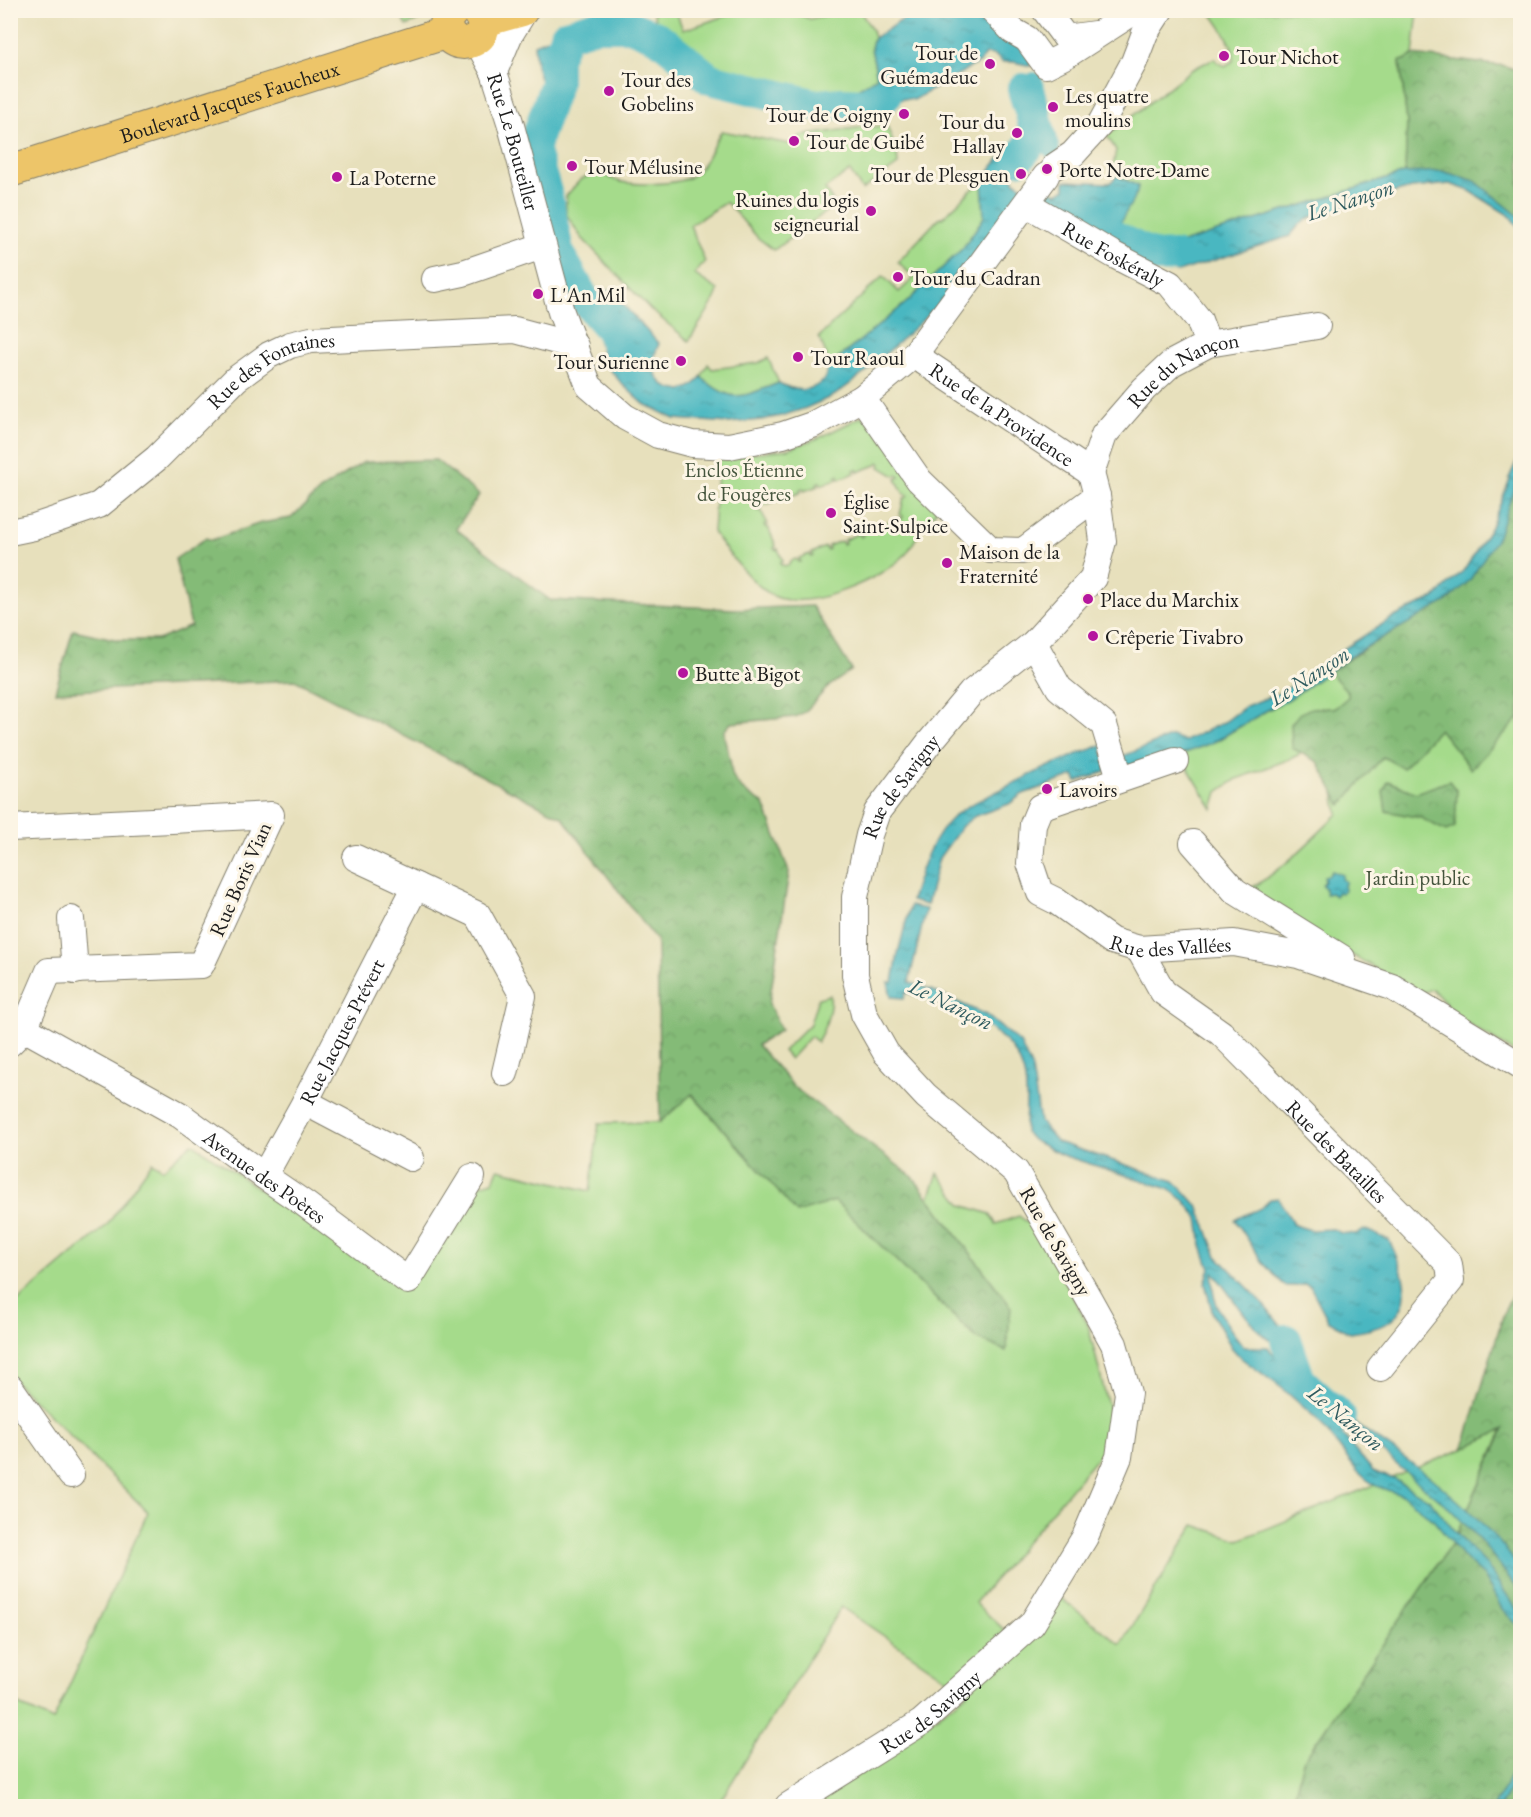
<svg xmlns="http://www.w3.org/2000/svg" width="1531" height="1817" viewBox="0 0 1531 1817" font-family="'EB Garamond',serif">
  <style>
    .green { fill: #a5db8b; stroke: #607c54; stroke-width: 1.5; fill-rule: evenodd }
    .forest { fill: url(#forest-crowns); stroke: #506c4a; stroke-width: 1.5 }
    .water { fill: url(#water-ripples); stroke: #326a6e; stroke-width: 1.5 }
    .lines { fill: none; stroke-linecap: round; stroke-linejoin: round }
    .canal { stroke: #48b7c1; stroke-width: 18 }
    .river { stroke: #48b7c1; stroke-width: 32 }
    .minor-casing { stroke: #827e6c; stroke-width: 28 }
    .major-casing { stroke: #827e6c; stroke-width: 34 }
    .minor { stroke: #fff; stroke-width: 26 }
    .major { stroke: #edc569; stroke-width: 32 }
    .poi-dot { fill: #b5179e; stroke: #fcf5e5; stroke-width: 2 }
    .labels { text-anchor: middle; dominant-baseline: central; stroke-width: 6; stroke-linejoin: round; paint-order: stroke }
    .poi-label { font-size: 21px; fill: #1c1c1c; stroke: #fcf5e5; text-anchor: start }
    .street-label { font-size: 21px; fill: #1c1c1c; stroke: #fcf5e5 }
    .park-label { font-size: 21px; fill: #45553d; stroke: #fcf5e5 }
    .water-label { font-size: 22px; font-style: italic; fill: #2e5a5e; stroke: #fcf5e5 }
  </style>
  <defs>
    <pattern id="forest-crowns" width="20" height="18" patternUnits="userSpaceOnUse" patternTransform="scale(1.5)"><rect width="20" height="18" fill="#84bb77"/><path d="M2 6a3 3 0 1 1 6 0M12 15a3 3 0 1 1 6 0" fill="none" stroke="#71a066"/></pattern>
    <pattern id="water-ripples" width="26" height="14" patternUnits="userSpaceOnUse" patternTransform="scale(1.5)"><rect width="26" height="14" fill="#48b7c1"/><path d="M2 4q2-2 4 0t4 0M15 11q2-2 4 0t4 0" fill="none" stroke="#3b949c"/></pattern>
  </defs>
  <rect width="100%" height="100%" fill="#fcf5e5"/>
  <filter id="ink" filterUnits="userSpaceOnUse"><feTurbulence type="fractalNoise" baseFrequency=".0167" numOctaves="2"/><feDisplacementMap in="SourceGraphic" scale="12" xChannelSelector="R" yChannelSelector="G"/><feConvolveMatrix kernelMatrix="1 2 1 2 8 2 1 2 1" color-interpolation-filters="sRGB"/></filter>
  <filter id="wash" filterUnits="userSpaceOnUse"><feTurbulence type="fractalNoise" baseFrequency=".008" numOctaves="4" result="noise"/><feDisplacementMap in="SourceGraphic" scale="24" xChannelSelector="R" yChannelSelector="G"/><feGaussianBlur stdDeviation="1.35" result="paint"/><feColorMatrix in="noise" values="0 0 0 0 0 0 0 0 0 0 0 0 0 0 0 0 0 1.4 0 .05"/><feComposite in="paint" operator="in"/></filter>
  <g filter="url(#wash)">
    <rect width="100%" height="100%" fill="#e7e0bc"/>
    <g class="green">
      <polygon points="399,11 430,11 427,17 406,26"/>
      <polygon points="653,11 676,11 683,30 741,11 790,11 810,19 845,11 860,11 872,30 874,38 871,48 877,77 846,96 843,103 817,105 711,79 659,38"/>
      <path d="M1210,11H1418L1413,55L1405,60L1400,61L1407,122L1405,173L1163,249L1113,236L1138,186L1112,172L1116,150L1107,136L1191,70L1215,58L1217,62L1225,66L1233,61C1237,46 1218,24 1210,11Z"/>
      <path d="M1032,88L1044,134L1038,136L1035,147L1020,164L1006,151C1013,144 1021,145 1028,138C1028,131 1027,125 1020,122L1013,98Z"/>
      <path d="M887,126L897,153L898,165L862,190L850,171L825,189L835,205L774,250L758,238L726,202L690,225L705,262L694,274L718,290C716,303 696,327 689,341L651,310L581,237L566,214V196L580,180L590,175L594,169C601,172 608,177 615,180C631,186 675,185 690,177C707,167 711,145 722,131L795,145L798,144L800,136L863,127Z"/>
      <polygon points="982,180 984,217 963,248 907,302 828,367 827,356 819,337 883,276 899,292 914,278 898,262 940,217 942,218"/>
      <path d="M768,358L779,383C741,397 733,405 701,377L708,364L712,369L758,363Z"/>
      <path d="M863,416L940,505C933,515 925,525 918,535C914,541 911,548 906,554C882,579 810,611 776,597C756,589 725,550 713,532L718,457L788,449L821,437ZM879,462L881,464L880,467L895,476L898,475L900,477L896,479L904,494L908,495L907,497L904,498L900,515L903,516L902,519L898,518L880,525L881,528L879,529L877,526L862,533L863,535L861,537L859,533L844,540L845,543L843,544L841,541L828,546L829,549L827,550L825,547L812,553L813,556L811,557L810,554L799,558L800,562H798L796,559L791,561L788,566L781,565L780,562L783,561L778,549L775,550L774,548L776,546L768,527H765L764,525L767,524L761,510L758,511L757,508L759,507V504L761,503L762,506L773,502L774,498L776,501L791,496L790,493L793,492L794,495L801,492L800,489L803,488L804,491L818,486L817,483L820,482L821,485L837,479L836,476L838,475L839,479L855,473L854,470L857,469L858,472L876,465Z"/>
      <path d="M1357,652L1520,705V1056L1459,1018L1432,989L1419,994L1292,920L1248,890C1282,871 1310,841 1338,814L1332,781L1316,746L1290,759L1237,779L1218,792L1213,809L1180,755L1216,741L1269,709L1289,699Z"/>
      <path d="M830,995C832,1010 825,1029 817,1042L811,1036L790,1059L783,1051L810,1024L818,998Z"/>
      <polygon points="691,1094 797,1212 835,1201 976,1338 1011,1307 929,1198 938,1173 962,1205 990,1214 996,1224 1019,1216 1036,1229 1088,1325 1112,1422 1105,1448 975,1603 1008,1633 1057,1595 1121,1645 1194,1525 1239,1540 1463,1449 1504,1427 1453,1542 1303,1761 1292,1806 823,1806 820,1803 968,1693 841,1607 717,1806 11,1806 10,1701 53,1721 148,1512 11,1378 11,1307 107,1225 152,1162 163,1169 192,1143 406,1290 470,1188 493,1181 498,1169 590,1191 599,1123 660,1122"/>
    </g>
    <g class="forest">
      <polygon points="1413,55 1505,66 1520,71 1520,221 1466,180 1407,182 1405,173 1407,122 1400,61 1405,60"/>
      <path d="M436,460L479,495L456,529L550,600L735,609L812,606L852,670L828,687L805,712L795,717L731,723L724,731C724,742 728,749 730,760C731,765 731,769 732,774C737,788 752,797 764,804L789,872L769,1004L781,1030L757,1045L795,1088L913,1177L1011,1307L1006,1351L976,1338L835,1201L797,1213L692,1094L660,1122L657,941L562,817L295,680L55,692L73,630L119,640H158L191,626L175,559L206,538L212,540L261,523L291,518L323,488L364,462Z"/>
      <polygon points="1520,466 1520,717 1471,769 1439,729 1403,768 1383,757 1341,805 1318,762 1292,748 1291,724 1299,714 1311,708 1335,708 1348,697 1348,692 1329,672 1438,601 1471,570"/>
      <polygon points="1388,781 1416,793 1449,781 1457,791 1455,827 1446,831 1421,818 1386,811 1383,792"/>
      <polygon points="1520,1278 1520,1806 1292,1806 1303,1761 1453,1542 1504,1429 1463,1449 1505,1309"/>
    </g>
    <g class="water">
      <path d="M916,11H982L1024,42L1031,66L1014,62H1002L995,55L985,54L980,62L914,100C902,97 896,99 890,109L874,113L841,111L846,96L877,77L871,48L874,38Z"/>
      <path d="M564,32C570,43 568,47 564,57L566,63L563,85L540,79L536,65L534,44Z"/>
      <path d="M1003,154L1015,166L1012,173L1014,181L1025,188L939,305L866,372L835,395L806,408L781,416L761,420L729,423L675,419L644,404L623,385L605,364L590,310L609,289L659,344C640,381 680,407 701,377C733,405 741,397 779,383C796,392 811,393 825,379L828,367L907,302L963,248L984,217L982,180Z"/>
      <polygon points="1442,171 1475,181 1520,217 1520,230 1510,216 1470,191 1450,184 1412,188 1392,193 1311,217 1299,225 1290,236 1178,272 1158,269 1128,256 1134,243 1148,248 1163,249 1405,173"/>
      <polygon points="1117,176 1138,186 1137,193 1108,244 1037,204 1045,188 1057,193 1065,189 1065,181 1110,183"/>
      <polygon points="1520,454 1520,471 1498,536 1470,580 1446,602 1357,652 1289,699 1269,709 1216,741 1180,755 1123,767 1121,757 1172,736 1185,741 1226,721 1246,706 1282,692 1340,651 1392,618 1434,598 1465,569 1491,527 1510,479 1509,478"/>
      <path d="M1102,745L1107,771L1077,782L1074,776L1023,794L1009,804L975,816L962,826L939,858L927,905L911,901C920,869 933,830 962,810C977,800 993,794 1008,786C1039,770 1069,757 1102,745Z"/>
      <polygon points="1332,871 1343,875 1342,879 1346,882 1344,885 1345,890 1341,893 1338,892 1335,896 1331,893 1326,894 1325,888 1322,885 1325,881 1324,876 1329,875"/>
      <path d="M910,906L926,909L909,982L931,990L986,1015L1020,1043L1032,1069L1040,1122L1057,1142L1174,1181L1186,1193L1199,1208L1217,1256L1257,1297L1287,1333L1302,1379L1298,1384L1278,1342C1274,1342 1272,1342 1269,1340C1255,1332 1224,1286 1213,1272C1209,1302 1226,1324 1244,1347H1268L1296,1386L1332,1422L1373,1471L1396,1480L1430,1500L1456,1533L1485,1563L1520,1614V1628L1502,1609L1484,1576L1465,1559L1434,1521L1404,1496L1376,1486L1366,1479L1357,1471L1318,1420L1283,1389L1241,1358L1232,1348L1213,1315L1205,1283L1210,1269L1202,1246L1198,1218L1185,1201L1169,1189L1062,1155L1032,1140L1025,1132C1025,1112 1029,1087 1022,1068C1007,1022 946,1008 906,992L904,998L891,997L888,982H893L898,953Z"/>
      <path d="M1278,1198L1294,1225L1311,1230L1333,1229L1341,1233L1356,1234L1364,1229L1389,1240C1414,1291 1416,1327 1349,1333L1328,1320L1310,1286L1305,1284L1298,1286H1285L1264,1264L1235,1220C1247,1211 1262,1212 1270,1199Z"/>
      <path d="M1310,1387C1337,1413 1368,1432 1398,1453C1441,1484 1490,1524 1520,1569V1592L1482,1542L1447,1506L1411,1477L1362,1434L1333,1418L1306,1391Z"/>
      <polygon points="1520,1746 1520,1773 1500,1806 1493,1806 1506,1786"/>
    </g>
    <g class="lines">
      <polyline class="canal" points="1034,81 1051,149"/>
      <g class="river">
        <path d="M1018,159C1044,133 1032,120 1023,89"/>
        <polyline points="1075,216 1155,257 1174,256"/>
        <polyline points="616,343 611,330 584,299 558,252 546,192 533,149 556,83 556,58 566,35 596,26 630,26 659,38 710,79 817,105 843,103 863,104 885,97"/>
        <polyline points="1286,1340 1300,1381 1340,1417"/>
      </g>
    </g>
  </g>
  <g filter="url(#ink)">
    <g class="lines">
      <g class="minor-casing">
        <g id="minor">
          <polyline points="993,10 1013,31 1027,39 1046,65 1068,54 1136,10"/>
          <polyline points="1045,10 1066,38 1095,34"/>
          <path id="s1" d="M476,39L494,72L510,122L561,312L589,386L625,417L658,435L692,444L729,446L783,435L812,425L862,398L914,355L1046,176"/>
          <polyline points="494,72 509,36 525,10"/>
          <polyline points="1055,166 1073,154 1101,123 1134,62 1145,33 1160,10"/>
          <path id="s2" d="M1027,204L1114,255L1170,284L1199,320L1208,344"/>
          <polyline points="435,279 463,273 542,246"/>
          <path id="s3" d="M914,355L1091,473"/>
          <polyline points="862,398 919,480 991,550 1023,551 1097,496"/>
          <path id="s4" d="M1091,473L1104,435L1144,389L1172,363L1208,344L1317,326"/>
          <path id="s5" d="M10,532L34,527L99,505L157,458L236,379L269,355L290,345L311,340L515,330L575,346"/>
          <polyline points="1034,643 1059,688 1104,725 1120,778"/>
          <path id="s6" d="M1175,761L1040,807L1033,824L1030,863L1040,893L1056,901L1112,941L1139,949L1234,943L1298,955L1392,987L1520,1065"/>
          <polyline points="10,828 271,815 201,965 49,971 24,1029 10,1043"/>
          <polyline points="1193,843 1235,891 1342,958"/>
          <polyline points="356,858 416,886"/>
          <polyline points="71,919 75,971"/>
          <path id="s7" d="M1139,949L1163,992L1221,1033L1449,1264L1451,1280L1380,1368"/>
          <path id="s8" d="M11,1021L180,1115L264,1176L305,1204L408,1281L472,1177"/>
          <polyline points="305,1102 411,1158"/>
          <path id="s9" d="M264,1176L305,1102L416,886L478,915L523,996L505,1073"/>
          <polyline points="10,1387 71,1475"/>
          <path id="s10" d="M788,1806L922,1722L1032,1624L1085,1537L1119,1457L1128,1393L1114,1344L1089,1299L1016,1172L926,1096L886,1053L864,1014L855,975V897L869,835L877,812L929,743L971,693L1034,643L1093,578L1103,541L1097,496L1091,473"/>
        </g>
      </g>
      <g class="major-casing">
        <g id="major">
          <path d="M454,10C449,15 445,20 446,27C450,58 502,39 476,10"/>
          <polyline points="483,21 522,10"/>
          <path id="s11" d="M10,171L448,32"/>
        </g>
      </g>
      <use href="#minor" class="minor"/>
      <use href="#major" class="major"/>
    </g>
  </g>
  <g class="poi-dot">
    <circle cx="1224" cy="56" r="6"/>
    <circle cx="990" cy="64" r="6"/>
    <circle cx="609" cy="91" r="6"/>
    <circle cx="1053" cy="107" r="6"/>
    <circle cx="904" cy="114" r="6"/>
    <circle cx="1017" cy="133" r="6"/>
    <circle cx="794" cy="141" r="6"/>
    <circle cx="572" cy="166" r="6"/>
    <circle cx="1047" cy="169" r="6"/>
    <circle cx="1021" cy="174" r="6"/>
    <circle cx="337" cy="177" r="6"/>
    <circle cx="871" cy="211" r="6"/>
    <circle cx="898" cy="277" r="6"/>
    <circle cx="538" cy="294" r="6"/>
    <circle cx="798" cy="357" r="6"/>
    <circle cx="681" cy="361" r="6"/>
    <circle cx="831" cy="513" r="6"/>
    <circle cx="947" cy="563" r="6"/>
    <circle cx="1088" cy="599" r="6"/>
    <circle cx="1093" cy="636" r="6"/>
    <circle cx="683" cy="673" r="6"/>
    <circle cx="1047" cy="789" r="6"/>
  </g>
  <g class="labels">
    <g class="poi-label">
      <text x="978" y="52" text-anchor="end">Tour de<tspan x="978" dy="24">Guémadeuc</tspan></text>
      <text x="1236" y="56">Tour Nichot</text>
      <text x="621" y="79">Tour des<tspan x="621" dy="24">Gobelins</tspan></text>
      <text x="1065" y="95">Les quatre<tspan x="1065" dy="24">moulins</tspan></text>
      <text x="892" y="114" text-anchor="end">Tour de Coigny</text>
      <text x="1005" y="121" text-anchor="end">Tour du<tspan x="1005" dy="24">Hallay</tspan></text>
      <text x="806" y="141">Tour de Guibé</text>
      <text x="584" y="166">Tour Mélusine</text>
      <text x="1059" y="169">Porte Notre-Dame</text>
      <text x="1009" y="174" text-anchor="end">Tour de Plesguen</text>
      <text x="349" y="177">La Poterne</text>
      <text x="859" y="199" text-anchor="end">Ruines du logis<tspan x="859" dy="24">seigneurial</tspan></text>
      <text x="910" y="277">Tour du Cadran</text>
      <text x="550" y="294">L'An Mil</text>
      <text x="810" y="357">Tour Raoul</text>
      <text x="669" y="361" text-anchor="end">Tour Surienne</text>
      <text x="843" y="501">Église<tspan x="843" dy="24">Saint-Sulpice</tspan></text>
      <text x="959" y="551">Maison de la<tspan x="959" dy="24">Fraternité</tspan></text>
      <text x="1100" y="599">Place du Marchix</text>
      <text x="1105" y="636">Crêperie Tivabro</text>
      <text x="695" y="673">Butte à Bigot</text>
      <text x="1059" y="789">Lavoirs</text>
    </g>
    <g class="street-label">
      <text stroke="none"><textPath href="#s11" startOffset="230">Boulevard Jacques Faucheux</textPath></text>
      <text stroke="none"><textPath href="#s1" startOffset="110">Rue Le Bouteiller</textPath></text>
      <text stroke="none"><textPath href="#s2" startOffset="100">Rue Foskéraly</textPath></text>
      <text stroke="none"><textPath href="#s5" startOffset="316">Rue des Fontaines</textPath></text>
      <text stroke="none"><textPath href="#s4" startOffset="146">Rue du Nançon</textPath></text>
      <text stroke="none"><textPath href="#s3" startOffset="106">Rue de la Providence</textPath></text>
      <text stroke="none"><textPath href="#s10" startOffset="1269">Rue de Savigny</textPath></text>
      <text transform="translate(240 879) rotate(-66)">Rue Boris Vian</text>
      <text stroke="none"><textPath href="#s6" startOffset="378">Rue des Vallées</textPath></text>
      <text stroke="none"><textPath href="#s9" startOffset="164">Rue Jacques Prévert</textPath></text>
      <text stroke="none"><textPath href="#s7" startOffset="286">Rue des Batailles</textPath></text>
      <text stroke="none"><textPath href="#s8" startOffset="298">Avenue des Poètes</textPath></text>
      <text transform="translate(1056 1241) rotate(60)">Rue de Savigny</text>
      <text stroke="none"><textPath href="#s10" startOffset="171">Rue de Savigny</textPath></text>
    </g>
    <g class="park-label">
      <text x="744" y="469">Enclos Étienne<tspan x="744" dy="24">de Fougères</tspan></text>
      <text x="1418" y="877">Jardin public</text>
    </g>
    <g class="water-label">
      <text transform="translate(1350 200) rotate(-18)">Le Nançon</text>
      <text transform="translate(1309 676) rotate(-33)">Le Nançon</text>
      <text transform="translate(951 1004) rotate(26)">Le Nançon</text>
      <text transform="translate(1346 1418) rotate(39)">Le Nançon</text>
    </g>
  </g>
  <rect width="1531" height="1817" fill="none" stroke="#fcf5e5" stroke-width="36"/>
</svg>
